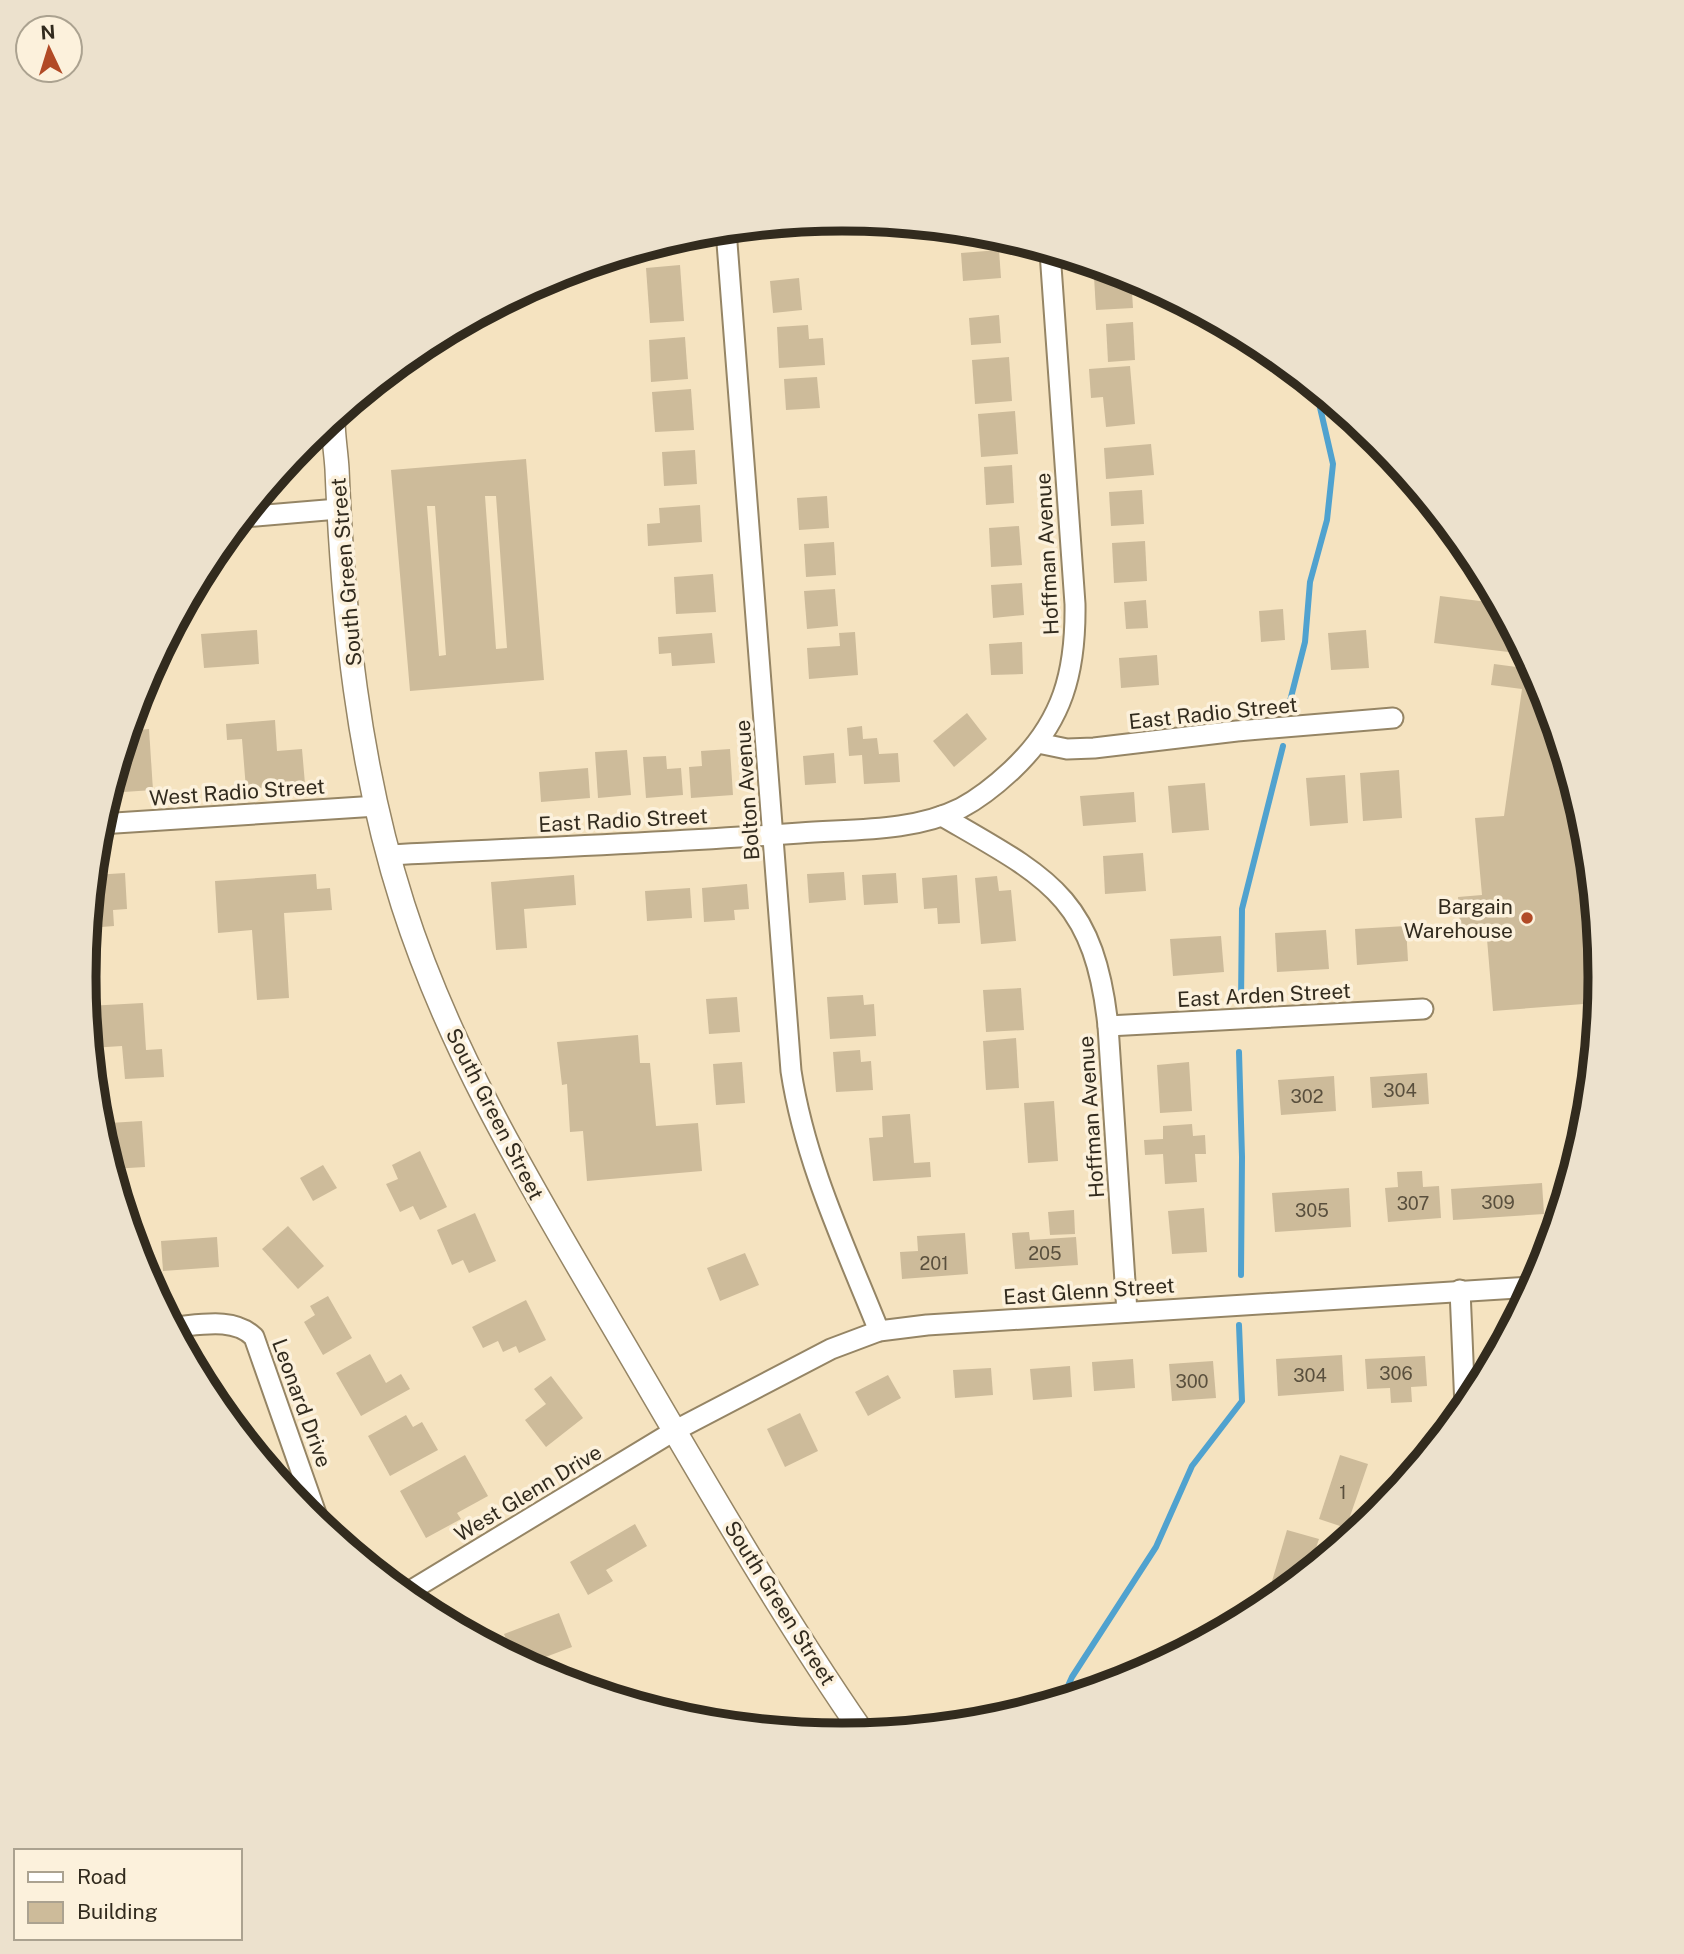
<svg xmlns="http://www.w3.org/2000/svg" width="1684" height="1954" viewBox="0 0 1684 1954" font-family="'Public Sans',sans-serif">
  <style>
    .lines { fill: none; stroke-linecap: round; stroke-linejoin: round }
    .stream { stroke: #50a2cf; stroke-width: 6 }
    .building { fill: #cdbb9a; fill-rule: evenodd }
    .minor-casing { stroke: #958565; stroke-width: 23 }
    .tertiary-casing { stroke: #958565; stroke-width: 26 }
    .minor { stroke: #fff; stroke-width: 19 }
    .tertiary { stroke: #fff; stroke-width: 23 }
    .poi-dot { fill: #b14a26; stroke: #fcf1dc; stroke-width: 2.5 }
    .labels { text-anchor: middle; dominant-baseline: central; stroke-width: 7; stroke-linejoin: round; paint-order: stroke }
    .number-label { font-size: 18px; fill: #594f3d }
    .street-label { font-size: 21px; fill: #322b1e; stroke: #fcf1dc }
    .poi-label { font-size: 21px; fill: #322b1e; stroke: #fcf1dc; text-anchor: end }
    .rim { fill: none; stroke: #322b1e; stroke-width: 9 }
  </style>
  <rect width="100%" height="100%" fill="#f5e3c0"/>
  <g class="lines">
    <g class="stream">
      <polyline points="1288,709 1305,642 1310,582 1327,520 1333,464 1316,390"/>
      <polyline points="1241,1002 1242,909 1283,746"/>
      <polyline points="1239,1052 1242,1157 1241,1275"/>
      <polyline points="1062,1699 1072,1677 1156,1547 1192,1466 1242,1401 1239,1325"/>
    </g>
  </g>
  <g class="building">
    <polygon points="999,250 1001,278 963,281 961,253"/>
    <polygon points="680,265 684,321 650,323 646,268"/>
    <polygon points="1127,275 1131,276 1133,308 1096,310 1094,277"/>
    <polygon points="799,278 802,310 773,313 770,281"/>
    <polygon points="999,315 1001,343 971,345 969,318"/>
    <polygon points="1133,322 1135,360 1108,362 1106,324"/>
    <polygon points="808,325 809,339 823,338 825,365 779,368 777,327"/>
    <polygon points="685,337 688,379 651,382 649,340"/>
    <polygon points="1009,357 1012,401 975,404 972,360"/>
    <polygon points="1130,366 1135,424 1106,427 1103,397 1091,398 1089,369"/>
    <polygon points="817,377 820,408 786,410 784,379"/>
    <polygon points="691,389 694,430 655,432 652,392"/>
    <polygon points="1015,411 1018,454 981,457 978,414"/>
    <polygon points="1151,444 1154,475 1106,479 1104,448"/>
    <polygon points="695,450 697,484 664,486 662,452"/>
    <path d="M526,459L544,680L410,691L391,470ZM485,496H496L507,648L496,649ZM427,506H435L446,655L439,656Z"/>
    <polygon points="1012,465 1014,503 986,505 984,467"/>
    <polygon points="1142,490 1144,524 1111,526 1109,492"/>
    <polygon points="827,496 829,528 799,530 797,498"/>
    <polygon points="700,505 702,542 648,546 647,524 660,523 659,508"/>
    <polygon points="1019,526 1022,565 991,567 989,528"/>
    <polygon points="1145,541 1147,581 1114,583 1112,543"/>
    <polygon points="834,542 836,575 806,577 804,544"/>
    <polygon points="713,574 716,612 676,614 674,577"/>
    <polygon points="1022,583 1024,615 993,618 991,585"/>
    <polygon points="835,589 838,626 807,629 804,591"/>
    <polygon points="1440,596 1496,603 1496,600 1525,654 1434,643"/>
    <polygon points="1146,600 1148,628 1126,629 1124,602"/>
    <polygon points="1283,609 1285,640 1261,642 1259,611"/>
    <polygon points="257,630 259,664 204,668 201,634"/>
    <polygon points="1366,630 1369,668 1331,670 1328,633"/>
    <polygon points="855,632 858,675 809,679 807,648 840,646 839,633"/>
    <polygon points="712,633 715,663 672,666 671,653 659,654 658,637"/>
    <polygon points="1022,642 1023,674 991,675 989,644"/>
    <polygon points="1157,655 1159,685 1121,688 1119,658"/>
    <polygon points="1525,655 1542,687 1586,830 1600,977 1597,1003 1493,1011 1487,939 1461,941 1458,897 1482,895 1475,818 1504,816 1522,689 1491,685 1494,664 1524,668"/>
    <polygon points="967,713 987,739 954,767 933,741"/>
    <polygon points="275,720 277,751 302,749 305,784 246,789 242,739 227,740 226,724"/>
    <polygon points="862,726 863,739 877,738 879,754 898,753 900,782 864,784 862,755 849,756 847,728"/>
    <polygon points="149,729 153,790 109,793 128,731"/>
    <polygon points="730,749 733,795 691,798 689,767 702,766 701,751"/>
    <polygon points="627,750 631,795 598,798 595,752"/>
    <polygon points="834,753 836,783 805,785 803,756"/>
    <polygon points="666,756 667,769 681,768 683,795 646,798 643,757"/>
    <polygon points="588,768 590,798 541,802 539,772"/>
    <polygon points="1399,770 1402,818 1363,821 1360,773"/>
    <polygon points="1345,775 1348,823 1310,826 1306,778"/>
    <polygon points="1205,783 1209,830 1172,833 1168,786"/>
    <polygon points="1134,792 1136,822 1083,826 1080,796"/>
    <polygon points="1143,853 1146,891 1105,894 1103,856"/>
    <polygon points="844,872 846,900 809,903 807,874"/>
    <polygon points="125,873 127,909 113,910 114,926 89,928 94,875"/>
    <polygon points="896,873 898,903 864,905 862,875"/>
    <polygon points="316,874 317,889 330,888 332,910 284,913 289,998 257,1000 252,930 218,933 215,881"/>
    <polygon points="574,875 576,905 524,909 527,948 496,950 491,882"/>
    <polygon points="957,875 960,923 938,924 937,908 924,909 922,878"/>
    <polygon points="997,876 999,891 1011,890 1016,941 981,944 975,878"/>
    <polygon points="747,884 749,909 734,910 735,920 704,922 702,888"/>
    <polygon points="690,888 692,918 647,921 645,891"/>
    <polygon points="1406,926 1408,961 1357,965 1355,929"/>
    <polygon points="1326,930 1329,969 1277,972 1275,933"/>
    <polygon points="1221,936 1224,972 1173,976 1170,939"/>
    <polygon points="1021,988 1024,1030 986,1032 983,990"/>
    <polygon points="863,995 864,1005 874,1004 876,1036 830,1039 827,997"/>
    <polygon points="737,997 740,1032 709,1034 706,999"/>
    <polygon points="143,1003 146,1050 162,1049 164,1077 125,1079 122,1046 91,1048 87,1006"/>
    <polygon points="638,1035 640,1063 650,1063 656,1126 698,1123 702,1171 587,1181 583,1131 570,1132 567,1084 562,1085 557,1042"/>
    <polygon points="1016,1038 1019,1088 986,1090 983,1041"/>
    <polygon points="860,1050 861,1062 871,1061 873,1090 836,1092 833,1052"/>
    <polygon points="742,1062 745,1103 716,1105 713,1064"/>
    <polygon points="1189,1062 1192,1111 1160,1113 1157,1065"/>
    <polygon points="1427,1073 1429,1104 1372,1108 1370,1077"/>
    <polygon points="1334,1076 1336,1111 1281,1115 1278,1080"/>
    <polygon points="1054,1101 1058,1161 1028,1163 1024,1103"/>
    <polygon points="910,1114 914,1163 930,1162 931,1177 873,1181 869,1138 883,1137 882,1116"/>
    <polygon points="142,1121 145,1167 112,1169 109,1123"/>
    <polygon points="1192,1124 1193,1136 1205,1135 1206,1154 1195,1154 1197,1182 1165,1184 1163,1154 1145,1155 1144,1140 1163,1139 1163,1126"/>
    <polygon points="420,1151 447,1207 420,1220 413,1206 400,1212 386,1184 398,1179 392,1165"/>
    <polygon points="323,1165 337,1188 313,1201 300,1178"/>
    <polygon points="1422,1171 1423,1187 1439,1186 1441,1218 1388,1222 1385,1188 1398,1187 1397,1172"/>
    <polygon points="1542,1183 1544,1214 1453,1220 1451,1189"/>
    <polygon points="1349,1188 1351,1227 1275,1232 1272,1193"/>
    <polygon points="1204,1208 1207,1252 1172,1254 1168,1211"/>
    <polygon points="1074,1210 1075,1234 1050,1235 1048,1212"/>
    <polygon points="475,1213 496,1261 469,1273 463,1260 452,1265 437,1230"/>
    <polygon points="288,1226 324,1266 298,1289 262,1249"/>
    <polygon points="1029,1232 1030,1240 1076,1237 1078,1265 1015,1269 1012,1233"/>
    <polygon points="965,1233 968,1274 902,1279 900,1252 918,1251 917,1236"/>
    <polygon points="217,1237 219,1267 163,1271 161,1241"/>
    <polygon points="745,1253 759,1285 720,1301 707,1268"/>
    <polygon points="328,1296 352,1338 323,1355 304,1322 315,1315 310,1306"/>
    <polygon points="526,1300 546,1340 519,1353 516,1346 503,1352 498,1341 483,1348 472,1327"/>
    <polygon points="370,1354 386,1383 401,1374 410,1389 361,1416 336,1373"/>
    <polygon points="1342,1355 1344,1391 1278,1396 1276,1359"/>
    <polygon points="1425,1356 1427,1386 1411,1387 1412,1402 1391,1403 1390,1388 1367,1389 1365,1359"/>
    <polygon points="1133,1359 1135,1388 1094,1391 1092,1362"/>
    <polygon points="1213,1361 1216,1398 1172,1401 1169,1364"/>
    <polygon points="1070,1366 1072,1397 1033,1400 1030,1369"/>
    <polygon points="991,1368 993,1395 955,1398 953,1370"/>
    <polygon points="888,1375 901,1398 868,1416 855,1392"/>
    <polygon points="551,1376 583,1418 546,1447 525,1420 546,1404 534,1389"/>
    <polygon points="800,1413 818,1451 785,1467 767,1429"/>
    <polygon points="406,1415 413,1427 422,1422 438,1450 390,1476 368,1436"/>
    <polygon points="465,1455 488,1496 457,1513 461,1519 426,1538 400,1491"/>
    <polygon points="1340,1455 1368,1464 1346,1528 1319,1519"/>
    <polygon points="635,1524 647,1546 606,1570 613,1581 588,1595 570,1562"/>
    <polygon points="1287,1530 1319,1539 1309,1569 1282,1592 1270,1588"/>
    <polygon points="559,1613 572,1647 527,1664 513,1657 504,1634"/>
  </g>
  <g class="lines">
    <g class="minor-casing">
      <g id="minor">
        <path d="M726,230L791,1071C805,1163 845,1246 879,1331"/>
        <polyline points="244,517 338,509"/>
        <polyline points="1038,743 1067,749 1094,748 1237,731 1393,718"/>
        <path d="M942,816C1047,877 1094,896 1108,1026L1127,1312"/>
        <polyline points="100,824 377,806"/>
        <path d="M389,855C526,848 664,843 800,833C853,829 913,832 961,808C980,798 997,784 1012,770C1063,722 1076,672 1075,604L1050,252"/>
        <polyline points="1108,1026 1423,1009"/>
        <polyline points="1460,1290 1465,1407"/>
        <path d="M174,1327C200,1325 234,1317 254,1337L320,1525"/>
        <polyline points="405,1594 674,1431 831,1349 879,1331 927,1325 1532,1287"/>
      </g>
    </g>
    <g class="tertiary-casing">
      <path id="tertiary" d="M333,419C333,436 336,452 337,469C343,615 358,765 403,905C451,1055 530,1184 609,1319C691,1458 771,1600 863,1733"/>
    </g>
    <use href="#minor" class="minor"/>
    <use href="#tertiary" class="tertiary"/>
  </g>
  <circle class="poi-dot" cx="1527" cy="918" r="7"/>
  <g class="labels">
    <g class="number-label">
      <text x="1400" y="1090">304</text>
      <text x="1307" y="1096">302</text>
      <text x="1498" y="1202">309</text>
      <text x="1413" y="1203">307</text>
      <text x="1312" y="1210">305</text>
      <text x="1045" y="1253">205</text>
      <text x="934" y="1263">201</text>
      <text x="1396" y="1373">306</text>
      <text x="1310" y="1375">304</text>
      <text x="1192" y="1381">300</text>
      <text x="1343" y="1492">1</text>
    </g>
    <g class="street-label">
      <text transform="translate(1047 554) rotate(-93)">Hoffman Avenue</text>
      <text transform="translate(346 572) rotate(-95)">South Green Street</text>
      <text transform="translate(1213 713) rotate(-6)">East Radio Street</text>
      <text transform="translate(747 790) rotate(-94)">Bolton Avenue</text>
      <text transform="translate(237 792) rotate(-4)">West Radio Street</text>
      <text transform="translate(623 820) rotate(-3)">East Radio Street</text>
      <text transform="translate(1264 995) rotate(-3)">East Arden Street</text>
      <text transform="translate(495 1114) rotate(63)">South Green Street</text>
      <text transform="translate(1091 1117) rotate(-94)">Hoffman Avenue</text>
      <text transform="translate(1089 1291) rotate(-4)">East Glenn Street</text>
      <text transform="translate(302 1403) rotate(70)">Leonard Drive</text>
      <text transform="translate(528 1493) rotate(-31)">West Glenn Drive</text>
      <text transform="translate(780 1603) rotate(58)">South Green Street</text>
    </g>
    <g class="poi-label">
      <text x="1513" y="906">Bargain<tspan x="1513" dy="24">Warehouse</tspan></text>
    </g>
  </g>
  <path d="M0 0H1684V1954H0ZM96 977a746 746 0 1 1 1492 0a746 746 0 1 1-1492 0Z" fill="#ece1cd" fill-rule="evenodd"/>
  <path class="rim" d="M96 977a746 746 0 1 1 1492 0a746 746 0 1 1-1492 0Z"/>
  <rect x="14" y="1849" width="228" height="91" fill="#fcf1dc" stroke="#aba290" stroke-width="2"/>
  <rect x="28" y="1872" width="35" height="10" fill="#ffffff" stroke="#aba290" stroke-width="2"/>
  <text x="77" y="1884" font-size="21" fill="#322b1e">Road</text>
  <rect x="28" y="1902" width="35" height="21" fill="#cdbb9a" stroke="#aba290" stroke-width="2"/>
  <text x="77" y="1919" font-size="21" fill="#322b1e">Building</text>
  <g transform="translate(49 49) rotate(356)"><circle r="33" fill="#fcf1dc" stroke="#aba290" stroke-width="2"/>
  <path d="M0-5L12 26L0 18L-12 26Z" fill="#b14a26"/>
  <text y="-10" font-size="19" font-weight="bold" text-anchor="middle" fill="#322b1e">N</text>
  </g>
</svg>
